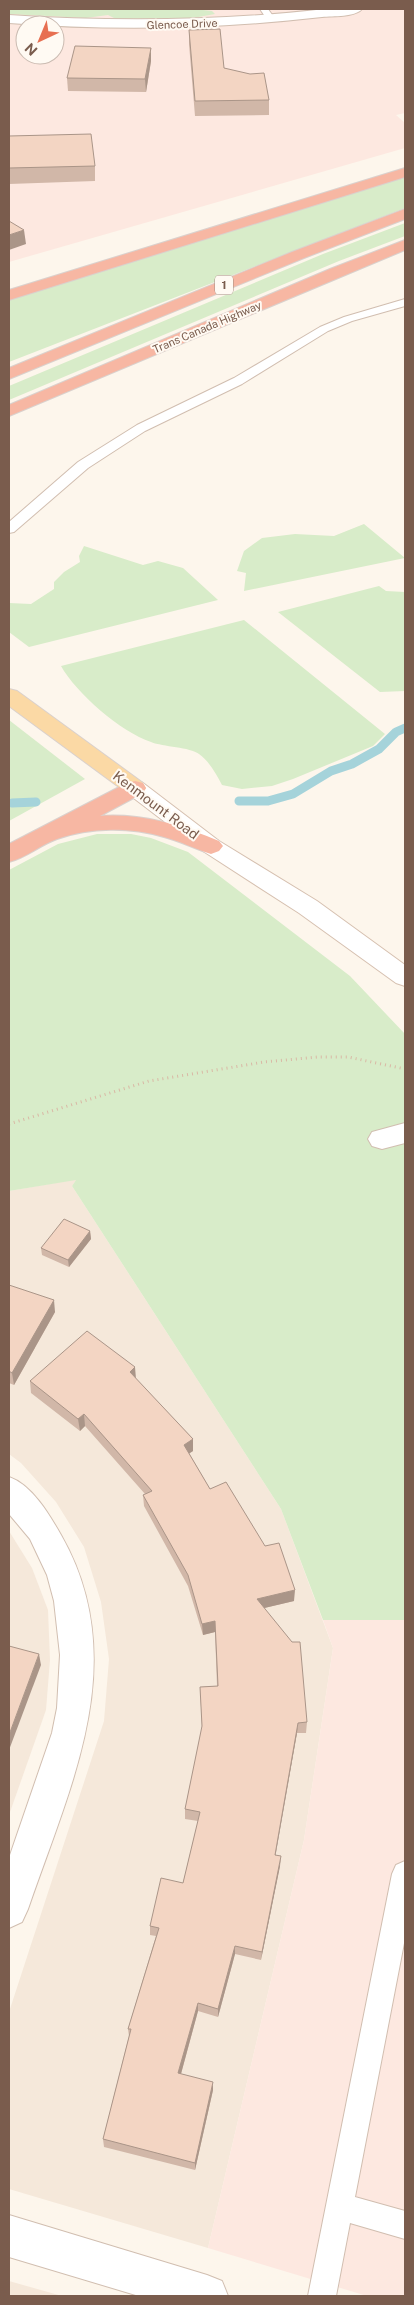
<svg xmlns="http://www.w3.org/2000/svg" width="414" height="2305" viewBox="0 0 414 2305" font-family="'Public Sans',sans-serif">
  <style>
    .residential { fill: #f5e8da }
    .commercial { fill: #fde8e0; fill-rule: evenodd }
    .green { fill: #d8ecc9 }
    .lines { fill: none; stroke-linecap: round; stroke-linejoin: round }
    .stream { stroke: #a5d3da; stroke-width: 9 }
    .service-casing { stroke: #d1beb0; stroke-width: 2 }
    .minor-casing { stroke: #d1beb0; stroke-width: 2 }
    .tertiary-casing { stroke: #d1beb0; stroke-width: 2 }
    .secondary-casing { stroke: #d6c0b0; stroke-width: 2 }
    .primary-casing { stroke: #dad1cd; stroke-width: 2 }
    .motorway-casing { stroke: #dad1cd; stroke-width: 2 }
    .path { stroke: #d9b8a5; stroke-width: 3; stroke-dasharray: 1 4; stroke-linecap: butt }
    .service { fill: #fff; fill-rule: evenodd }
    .minor { fill: #fff; fill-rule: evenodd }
    .tertiary { fill: #fff; fill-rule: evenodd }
    .secondary { fill: #fff; fill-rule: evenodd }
    .primary { fill: #fbd9a5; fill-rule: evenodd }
    .motorway { fill: #f7b7a3; fill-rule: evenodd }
    .wall { fill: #d1b7a8 }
    .shaded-wall { fill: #aa9588 }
    .building { fill: #f3d5c3; stroke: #aa9588 }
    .labels { text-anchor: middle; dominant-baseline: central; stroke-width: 4; stroke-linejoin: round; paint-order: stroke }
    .far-street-label { font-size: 11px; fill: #7a5c4d; stroke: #fffaf3 }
    .shield { fill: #fffaf3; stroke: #a28b7f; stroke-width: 1 }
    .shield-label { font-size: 12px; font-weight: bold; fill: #7a5c4d }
    .street-label { font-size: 14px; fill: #7a5c4d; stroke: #fffaf3 }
  </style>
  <rect width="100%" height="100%" fill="#fdf6ec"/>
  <g class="residential">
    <polygon points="77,1179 72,1186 281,1509 333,1648 304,1840 208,2248 9,2189 9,2012 104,1721 109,1659 101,1602 84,1547 56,1502 21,1463 9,1454 9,1191"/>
    <polygon points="9,1531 32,1568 48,1610 50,1660 46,1710 9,1815"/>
    <polygon points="9,2281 62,2296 9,2296"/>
  </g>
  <g class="commercial">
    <path d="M9,9H405V113L396,115L405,123V148L9,262ZM25,25H55V55H25Z"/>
    <polygon points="323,1620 405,1620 405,2296 367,2296 208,2248 304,1840 333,1648"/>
  </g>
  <g class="green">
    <polygon points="9,9 194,9 212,11 215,14 193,18 116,19 108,15 86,18 9,14"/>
    <polygon points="405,176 405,208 9,362 9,299"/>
    <polygon points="405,223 405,236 339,261 9,400 9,386 323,254"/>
    <polygon points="364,524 405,558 244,591 246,573 237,571 244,551 262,538 295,534 334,536"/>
    <polygon points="84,546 143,565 158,561 183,568 218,600 29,647 9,632 9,603 31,604 54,589 54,582 64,572 80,562 79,556"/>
    <polygon points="379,586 386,591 405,592 405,691 380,692 278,612"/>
    <path d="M244,620L385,734L373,746L293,779L272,786L242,789L222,785C216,774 210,762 199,754C190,747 163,747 151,742C121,732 76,693 61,666Z"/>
    <polygon points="9,720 85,779 9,821"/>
    <polygon points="97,834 131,834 151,838 188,852 350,976 405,1034 405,1620 323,1620 281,1509 72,1186 76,1180 9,1191 9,870 58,844"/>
  </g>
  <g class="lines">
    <g class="stream">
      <polyline points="239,801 268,801 293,794 331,771 352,764 379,749 396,732 405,728"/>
      <polyline points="12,803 36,802"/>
    </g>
    <g class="service-casing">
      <g id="service">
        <polygon points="260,9 268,9 275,19 274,21 268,21"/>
        <polygon points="405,299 405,306 352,321 328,331 242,384 145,431 88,468 14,532 9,533 9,522 78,462 137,425 234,378 320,327 344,317"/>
        <polygon points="405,1861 405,1938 355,2197 405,2211 405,2239 350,2223 336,2296 308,2296 392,1874 396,1865"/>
      </g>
    </g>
    <g class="minor-casing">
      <g id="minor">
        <polygon points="405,1123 405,1143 382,1149 372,1146 368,1139 372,1132"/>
        <path d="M9,1477C32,1485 49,1514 61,1535C133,1661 70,1786 28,1909L22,1922L9,1928V1858L52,1733L57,1708L60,1655L54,1601L47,1575L30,1539L9,1514Z"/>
        <polygon points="9,2215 207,2275 222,2281 228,2296 139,2296 9,2257"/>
      </g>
    </g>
    <g class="tertiary-casing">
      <path id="tertiary" d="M325,9H362C356,17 333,16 322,17C218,29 112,31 9,23V15C114,22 220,21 325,9Z"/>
    </g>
    <g class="secondary-casing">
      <polygon id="secondary" points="135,781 143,783 219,841 317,901 405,965 405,986 396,983 299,913 203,851 127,793 124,788 127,783"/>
    </g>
    <g class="primary-casing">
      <polygon id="primary" points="9,689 17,691 143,783 146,788 143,793 135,795 127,793 9,706"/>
    </g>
    <g class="motorway-casing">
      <g id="motorway">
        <polygon points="405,168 405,177 9,300 9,290"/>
        <polygon points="405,209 405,219 304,258 9,379 9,368 292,252"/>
        <polygon points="405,240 405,250 9,416 9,405 330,269"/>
        <path d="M135,781L143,783L146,788L143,793L100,816C142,813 181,825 219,841L223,846L219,851L211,854C195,849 180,841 164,837C130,827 91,827 57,839C40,845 26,858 9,862V844L127,783Z"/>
      </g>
    </g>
    <polyline class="path" points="9,1124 149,1081 264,1062 318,1057 348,1057 405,1069"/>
    <use href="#service" class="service"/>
    <use href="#minor" class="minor"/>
    <use href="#tertiary" class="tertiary"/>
    <use href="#secondary" class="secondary"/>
    <use href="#primary" class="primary"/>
    <use href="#motorway" class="motorway"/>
  </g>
  <g class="wall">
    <polygon points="189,30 224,68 269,100 269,115 195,116 189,44"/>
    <polygon points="151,48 151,61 146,92 68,91 67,78"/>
    <polygon points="9,136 95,166 95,181 9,184"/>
    <polygon points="90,1231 91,1239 69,1267 42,1255 41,1248"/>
    <polygon points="9,1285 55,1312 14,1385 9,1383"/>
    <polygon points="136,1379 193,1439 193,1451 189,1453 210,1489 294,1601 264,1608 307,1722 306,1733 297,1733 275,1855 280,1866 261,1960 235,1954 218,2017 198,2011 181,2074 213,2090 195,2170 104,2147 103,2139 129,2036 128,2029 156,1936 150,1935 150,1926 183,1883 198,1821 185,1819 185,1809 202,1728 200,1687 217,1686 215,1632 203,1635 188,1586 144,1506 143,1495 145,1494 85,1426 80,1431 31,1393 30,1381"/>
  </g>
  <g class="shaded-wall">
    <polygon points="151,48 151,61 146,92 145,79"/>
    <polygon points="24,230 26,244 9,250 9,235"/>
    <polygon points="90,1231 91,1239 69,1267 68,1260"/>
    <polygon points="54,1300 55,1312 14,1385 12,1373"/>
    <polygon points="135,1367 136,1379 130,1372"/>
    <polygon points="84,1414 85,1426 80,1431 78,1419"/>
    <polygon points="193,1439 193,1451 184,1457 184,1445"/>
    <polygon points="295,1590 294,1601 256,1610 257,1599"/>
    <polygon points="215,1621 215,1632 203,1635 202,1624"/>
    <polygon points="39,1654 41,1665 9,1750 9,1735"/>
    <polygon points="298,1723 297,1733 274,1864 275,1855"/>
    <polygon points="281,1856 280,1866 261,1960 262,1952"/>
    <polygon points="235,1946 235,1954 218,2017 218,2009"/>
    <polygon points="198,2003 198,2011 179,2081 178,2073"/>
    <polygon points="213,2082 213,2090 195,2170 195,2163"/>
  </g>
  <g class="building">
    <polygon points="220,29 224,68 250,74 264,73 269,100 195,101 189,30"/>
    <polygon points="75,46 151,48 145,79 67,78"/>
    <polygon points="91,134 95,166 9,168 9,136"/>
    <polygon points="9,221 24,230 9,235"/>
    <polygon points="64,1219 90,1231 68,1260 41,1248"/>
    <polygon points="9,1285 54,1300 12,1373 9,1371"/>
    <polygon points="87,1331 135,1367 130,1372 193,1439 184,1445 210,1489 226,1482 265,1546 279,1543 295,1590 257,1599 292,1642 300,1642 307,1722 298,1723 275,1855 281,1856 262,1952 235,1946 218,2009 198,2003 178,2073 213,2082 195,2163 103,2139 131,2029 128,2029 159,1928 150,1926 161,1878 183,1883 200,1812 185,1809 202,1726 200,1687 218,1686 215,1621 202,1624 188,1575 143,1495 152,1491 84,1414 78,1419 30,1381"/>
    <polygon points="9,1646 39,1654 9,1735"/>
  </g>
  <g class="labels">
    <g class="far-street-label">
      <text transform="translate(182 24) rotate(-2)">Glencoe Drive</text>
      <text transform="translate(207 327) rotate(-23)">Trans Canada Highway</text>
    </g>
    <rect class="shield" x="215" y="275.5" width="18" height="19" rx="4"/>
    <g class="shield-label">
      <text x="224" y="285">1</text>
    </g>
    <g class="street-label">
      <text transform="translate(156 805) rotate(37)">Kenmount Road</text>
    </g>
  </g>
  <rect width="414" height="2305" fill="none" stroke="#7a5c4d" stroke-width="20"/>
  <g transform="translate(40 40) rotate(224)"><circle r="24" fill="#fffaf3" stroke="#cabbb1"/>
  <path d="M0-4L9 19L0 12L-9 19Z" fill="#e76f51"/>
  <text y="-8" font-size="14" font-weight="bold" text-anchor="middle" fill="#7a5c4d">N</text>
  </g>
</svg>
